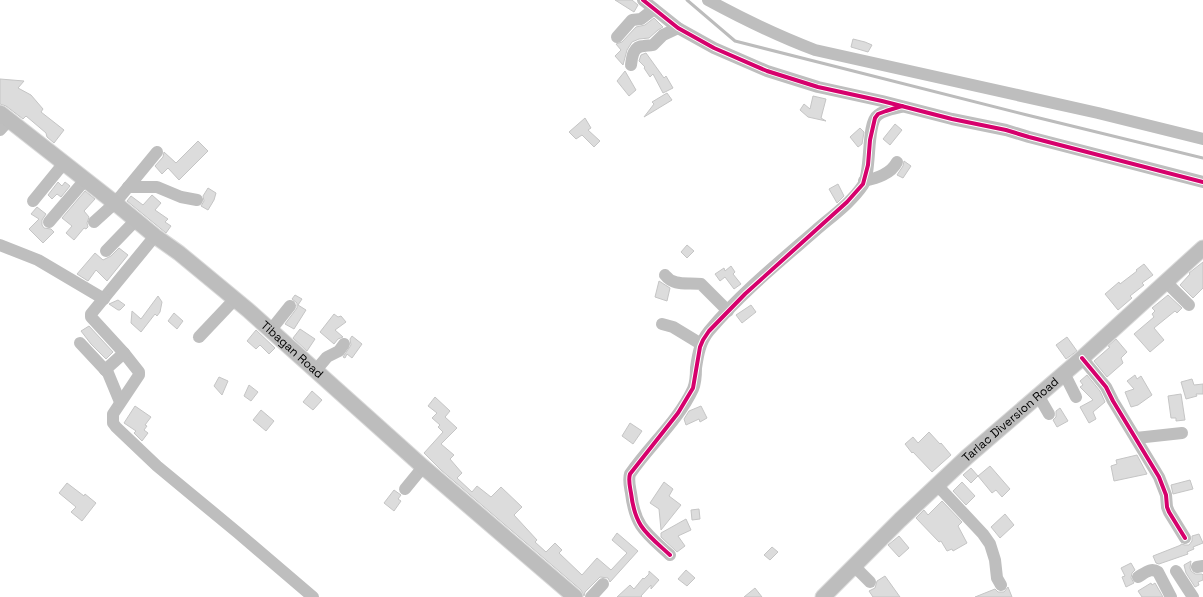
<svg xmlns="http://www.w3.org/2000/svg" width="1203" height="597" viewBox="0 0 1203 597" font-family="'Space Grotesk',sans-serif">
  <style>
    .lines { fill: none; stroke-linecap: round; stroke-linejoin: round }
    .stream { stroke: #bcbcbc; stroke-width: 3 }
    .building { fill: #dcdcdc; stroke: #c5c5c5 }
    .major-casing { stroke: #dbdbdb; stroke-width: 17 }
    .minor { stroke: #bebebe; stroke-width: 12 }
    .major { stroke: #bdbdbd; stroke-width: 15 }
    .cycleway-casing { stroke: #fff; stroke-width: 6 }
    .cycleway { stroke: #d6006c; stroke-width: 4 }
    .labels { text-anchor: middle; dominant-baseline: central; stroke-width: 3.5; stroke-linejoin: round; paint-order: stroke }
    .street-label { font-size: 12px; fill: #000; stroke: #fff }
  </style>
  <rect width="100%" height="100%" fill="#fff"/>
  <g class="lines">
    <polyline class="stream" points="687,0 735,41 1027,115 1203,158"/>
  </g>
  <g class="building">
    <polygon points="615,0 632,0 638,5 634,12"/>
    <polygon points="654,18 663,27 658,30 649,38 639,39 632,42 627,50 623,65 615,56 621,50 616,44 622,42 636,27 645,25"/>
    <polygon points="853,39 865,42 872,45 868,52 851,47"/>
    <polygon points="646,53 664,78 666,76 673,88 663,93 653,74 650,77 644,68 645,67 639,61 641,55"/>
    <polygon points="625,71 636,90 629,96 617,81"/>
    <polygon points="0,79 24,81 18,88 31,95 43,109 41,112 64,130 54,143 47,137 46,133 26,116 23,119 6,106 0,104"/>
    <polygon points="667,93 672,100 644,117 654,104 652,102"/>
    <polygon points="813,96 826,99 821,118 826,121 808,117 800,110 804,104 810,109"/>
    <polygon points="585,118 591,128 588,130 600,141 594,147 582,135 576,139 569,132"/>
    <polygon points="895,124 902,130 890,145 883,139"/>
    <polygon points="860,128 864,132 862,144 858,147 850,137"/>
    <polygon points="198,141 208,151 179,180 168,168 162,174 155,166 163,157 164,152 176,163"/>
    <polygon points="904,161 911,166 903,178 897,175 903,166"/>
    <polygon points="58,182 62,186 65,182 70,186 61,197 57,194 52,199 48,195"/>
    <polygon points="838,184 844,196 837,203 829,189"/>
    <polygon points="208,188 216,193 214,200 208,210 201,206 204,201 203,196"/>
    <polygon points="85,191 95,199 84,211 89,217 87,223 88,227 86,229 84,228 74,240 66,233 72,226 62,218"/>
    <polygon points="152,195 161,203 155,210 168,219 165,222 171,226 166,233 127,201 131,196 143,205"/>
    <polygon points="37,207 46,214 42,220 42,225 44,228 51,229 54,232 43,243 29,229 39,219 31,214"/>
    <polygon points="687,245 694,251 687,258 681,252"/>
    <polygon points="119,248 128,255 107,281 96,270 88,281 77,274 95,253 103,260 111,256"/>
    <polygon points="1203,262 1203,288 1193,298 1180,285 1190,274 1189,273"/>
    <polygon points="1144,264 1153,275 1142,283 1144,285 1130,296 1132,298 1118,310 1105,294 1119,282 1120,284 1137,271 1136,270"/>
    <polygon points="731,266 735,272 733,274 741,284 734,289 725,277 720,281 715,274 724,268 725,271"/>
    <polygon points="659,281 670,288 667,301 655,297"/>
    <polygon points="295,295 302,299 298,305 306,310 294,329 285,324 297,308 297,303 292,299"/>
    <polygon points="1168,295 1182,308 1177,313 1175,311 1154,328 1164,340 1150,352 1134,334 1154,317 1152,314 1155,311 1152,308"/>
    <polygon points="158,296 162,302 160,312 157,316 155,314 141,332 131,323 132,311 141,319"/>
    <polygon points="118,300 125,305 120,310 118,310 109,304"/>
    <polygon points="751,305 756,312 742,323 736,315"/>
    <polygon points="174,313 183,321 177,329 168,321"/>
    <polygon points="334,314 338,317 341,316 346,322 335,330 343,337 338,339 334,344 320,332"/>
    <polygon points="89,326 113,352 106,359 91,344 81,331"/>
    <polygon points="300,329 315,339 307,351 293,338"/>
    <polygon points="256,330 275,348 269,354 260,345 256,349 247,341"/>
    <polygon points="352,336 362,344 352,358 347,354 345,358 343,357 351,345 350,339"/>
    <polygon points="1067,337 1077,351 1066,359 1056,345"/>
    <polygon points="1116,339 1127,352 1121,358 1123,363 1107,377 1094,361 1110,347 1108,346"/>
    <polygon points="1087,375 1100,391 1105,402 1093,412 1096,419 1089,423 1080,407 1093,400 1080,387 1083,385 1080,381"/>
    <polygon points="1135,375 1137,379 1141,376 1152,395 1138,405 1131,407 1125,392 1134,389 1127,381"/>
    <polygon points="219,377 228,381 222,395 214,386"/>
    <polygon points="1192,379 1194,385 1203,384 1203,394 1196,394 1197,396 1186,399 1181,382"/>
    <polygon points="249,385 258,392 251,401 244,396"/>
    <polygon points="312,391 322,400 313,410 303,402"/>
    <polygon points="1181,394 1185,420 1176,421 1176,418 1171,418 1168,396"/>
    <polygon points="435,397 450,411 445,417 457,428 441,444 454,455 450,459 462,473 457,478 472,492 477,486 491,497 501,487 522,507 514,515 537,540 535,542 546,552 555,543 562,550 559,553 582,575 597,558 611,570 627,553 612,540 617,533 638,551 610,582 608,578 600,577 585,592 584,596 581,590 441,470 424,453 443,432 438,427 440,425 432,418 437,413 428,406"/>
    <polygon points="135,406 151,417 145,425 147,426 144,430 148,433 142,441 134,433 136,431 124,423"/>
    <polygon points="701,406 707,418 700,422 699,419 686,425 684,419 689,411"/>
    <polygon points="1060,408 1068,421 1057,427 1053,420 1056,417 1056,411"/>
    <polygon points="261,410 274,421 266,431 253,420"/>
    <polygon points="630,423 642,431 633,444 622,436"/>
    <polygon points="929,432 940,444 941,443 951,455 932,472 913,452 912,453 905,444 913,437 918,443"/>
    <polygon points="1137,455 1147,474 1114,481 1111,466 1117,464 1116,460"/>
    <polygon points="990,466 1010,489 1002,497 996,490 992,493 978,476"/>
    <polygon points="971,468 978,476 971,483 963,475"/>
    <polygon points="1190,480 1193,489 1173,494 1171,485"/>
    <polygon points="664,482 673,489 669,496 681,505 661,530 659,509 650,503"/>
    <polygon points="962,482 975,496 966,505 953,491"/>
    <polygon points="67,483 84,496 85,494 96,503 82,521 71,512 76,507 59,493"/>
    <polygon points="394,490 401,495 398,499 401,501 394,511 384,503"/>
    <polygon points="942,501 962,522 958,526 967,543 953,551 952,549 947,551 941,541 939,542 916,518 924,510 928,515"/>
    <polygon points="699,509 700,519 692,520 691,510"/>
    <polygon points="1005,514 1014,525 1000,538 991,527"/>
    <polygon points="686,519 691,530 678,536 685,546 677,552 661,537 661,533"/>
    <polygon points="1199,534 1203,543 1193,547 1194,549 1187,552 1188,554 1159,564 1156,563 1153,556 1181,545 1181,544 1185,545 1189,545 1192,541 1192,536"/>
    <polygon points="899,536 909,548 899,557 888,545"/>
    <polygon points="772,547 778,552 770,560 764,555"/>
    <polygon points="1191,561 1190,568 1191,571 1195,574 1202,574 1203,575 1203,580 1198,582 1199,585 1195,587 1186,573 1184,565"/>
    <polygon points="1131,563 1135,570 1132,573 1131,578 1134,583 1126,587 1122,577 1125,576 1121,568"/>
    <polygon points="686,570 695,578 687,586 678,579"/>
    <polygon points="649,571 659,580 651,589 651,585 641,596 642,597 617,597 630,585 634,589 643,578 644,579 649,574"/>
    <polygon points="885,576 900,597 873,597 869,591 875,588 877,581"/>
    <polygon points="1151,583 1152,585 1155,583 1163,597 1142,597 1138,591"/>
    <polygon points="1008,587 1012,597 975,597 995,589 998,592 1004,592"/>
    <polygon points="755,588 762,597 744,597"/>
  </g>
  <g class="lines">
    <g class="major-casing">
      <g id="major">
        <path id="s1" d="M0,113L115,203L155,236L179,253L248,310L421,465L575,597"/>
        <path id="s2" d="M823,597L900,520L967,457L1082,358L1203,248"/>
      </g>
    </g>
    <g class="minor">
      <polyline points="643,0 678,28 714,48 767,71 818,87 882,101 952,119 1006,130 1029,137 1203,182"/>
      <path d="M708,0C743,19 778,36 815,50L1098,113L1203,139"/>
      <polyline points="617,37 632,20 641,19 654,9"/>
      <path d="M631,65C632,57 633,46 644,46C647,45 649,46 653,45L663,35L678,28"/>
      <polyline points="0,130 9,120"/>
      <path d="M864,181C877,178 891,174 897,162"/>
      <polyline points="128,187 157,187 181,197 197,200"/>
      <polyline points="33,201 64,163"/>
      <polyline points="49,222 85,180"/>
      <polyline points="94,222 115,203 157,152"/>
      <polyline points="155,236 91,314 91,317 124,353 139,372 139,375 113,414 113,423 116,427 157,466 238,533 313,597"/>
      <polyline points="0,245 38,260 104,299"/>
      <polyline points="106,251 136,220"/>
      <path d="M665,275C674,287 688,282 701,284L728,311"/>
      <polyline points="1166,282 1189,305"/>
      <polyline points="662,324 673,327 701,344"/>
      <polyline points="270,331 290,306"/>
      <polyline points="199,337 235,299"/>
      <polyline points="80,343 108,373 120,402"/>
      <polyline points="1082,358 1106,387 1113,401 1159,477 1166,495 1167,507 1169,512 1185,538"/>
      <polyline points="105,370 124,353"/>
      <polyline points="316,370 327,357 339,351 344,344"/>
      <polyline points="1064,373 1076,397"/>
      <polyline points="1038,395 1049,414"/>
      <polyline points="1136,438 1182,433"/>
      <polyline points="937,485 983,534 990,544 995,560 997,578 1001,585"/>
      <polyline points="405,489 423,467"/>
      <path d="M670,555C646,533 635,527 631,493C630,487 628,480 630,474C650,445 678,421 693,389C696,382 696,375 696,368C698,354 700,342 709,331C740,294 778,263 815,231C831,217 851,203 863,185C872,171 866,123 878,115C884,110 893,109 901,107"/>
      <polyline points="854,566 870,582"/>
      <polyline points="1197,567 1203,566"/>
      <polyline points="1176,571 1193,597"/>
      <path d="M1138,577C1145,573 1151,567 1158,572L1171,597"/>
      <polyline points="591,597 603,584"/>
    </g>
    <use href="#major" class="major"/>
    <g class="cycleway-casing">
      <g id="cycleway">
        <polyline points="643,0 678,28 714,48 767,71 818,87 882,101 952,119 1006,130 1029,137 1203,182"/>
        <polyline points="1082,358 1106,387 1113,401 1159,477 1166,495 1167,507 1169,512 1185,538"/>
        <path d="M670,555C646,533 635,527 631,493C630,487 628,480 630,474L678,413L693,388L700,347L703,340L709,331L745,294L847,202L863,184L868,165L870,140L875,118L878,114L886,111L902,106"/>
      </g>
    </g>
    <use href="#cycleway" class="cycleway"/>
  </g>
  <g class="labels">
    <g class="street-label">
      <text stroke="none"><textPath href="#s1" startOffset="376">Tibagan Road</textPath></text>
      <text stroke="none"><textPath href="#s2" startOffset="258">Tarlac Diversion Road</textPath></text>
    </g>
  </g>
</svg>
